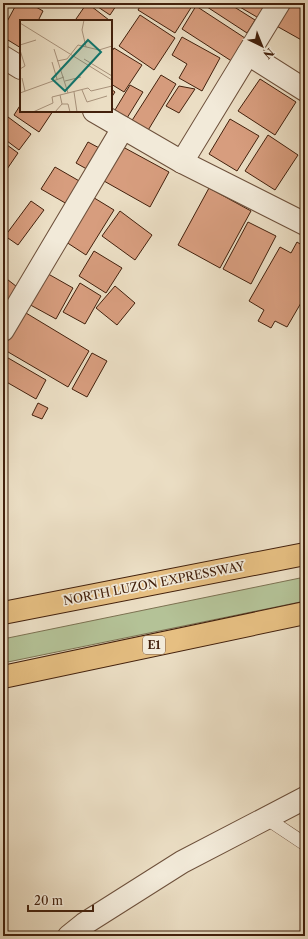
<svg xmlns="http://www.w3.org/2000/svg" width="308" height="939" viewBox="0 0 308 939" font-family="'Libre Caslon Text',serif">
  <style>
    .green { fill: #b4c297; stroke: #7c7252 }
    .building { fill: #d79d7e; stroke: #43210d }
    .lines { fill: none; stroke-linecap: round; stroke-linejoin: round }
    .lane-casing { stroke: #6d503b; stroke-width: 14 }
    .street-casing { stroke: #6d503b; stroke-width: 24 }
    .highway-casing { stroke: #43210d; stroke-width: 24 }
    .lane { stroke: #f2ead9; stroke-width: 13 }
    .street { stroke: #f2ead9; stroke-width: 22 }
    .highway { stroke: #e6bf82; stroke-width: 22 }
    .labels { text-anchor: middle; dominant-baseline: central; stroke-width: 3.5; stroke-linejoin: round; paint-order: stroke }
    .shield { fill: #f2ead9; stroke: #785d4a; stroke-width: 1 }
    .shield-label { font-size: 11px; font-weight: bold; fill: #43210d }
    .street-label { font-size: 12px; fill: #43210d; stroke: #f2ead9 }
    .inset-road { fill: none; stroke: #a8927b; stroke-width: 1 }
    .view { fill: #0f766e; fill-opacity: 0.15; stroke: #0f766e; stroke-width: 2 }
    .inset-edge { fill: none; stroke: #43210d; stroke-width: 2 }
  </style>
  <rect width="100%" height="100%" fill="#ebdec4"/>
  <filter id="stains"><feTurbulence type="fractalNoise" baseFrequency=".005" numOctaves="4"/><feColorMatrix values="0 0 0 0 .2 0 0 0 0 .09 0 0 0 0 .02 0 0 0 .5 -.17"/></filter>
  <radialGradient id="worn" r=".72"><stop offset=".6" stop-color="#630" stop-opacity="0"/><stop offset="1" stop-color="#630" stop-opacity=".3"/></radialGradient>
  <polygon class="green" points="305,577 305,601 3,663 3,639"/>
  <g class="building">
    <polygon points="17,3 29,3 43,11 38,21 21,21 21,48 3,37 3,29"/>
    <polygon points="87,3 109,20 108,21 78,21 76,19"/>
    <polygon points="92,3 118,3 110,15"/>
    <polygon points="142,3 194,3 175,33 138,10"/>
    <polygon points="201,3 228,3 255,20 247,33"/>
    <polygon points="233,3 273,3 262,20"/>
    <polygon points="286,3 305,3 305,42 273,24"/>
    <polygon points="196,6 248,40 233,62 182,29"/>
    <polygon points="140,15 175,38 154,70 119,46"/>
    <polygon points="182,37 220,58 202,91 179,78 187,64 172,55"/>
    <polygon points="114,48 142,65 124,92 111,84 111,53"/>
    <polygon points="161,75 176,84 147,132 131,122"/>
    <polygon points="260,79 296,102 275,135 238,111"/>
    <polygon points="130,85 143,92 127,118 115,110"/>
    <polygon points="179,86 195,89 179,113 166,106"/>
    <polygon points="111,89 115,92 111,98"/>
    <polygon points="21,104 21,111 53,111 39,132 14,115"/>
    <polygon points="8,117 31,134 19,150 3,138 3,124"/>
    <polygon points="230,119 259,136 237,171 209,154"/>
    <polygon points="268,135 298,155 275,190 245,171"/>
    <polygon points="3,142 18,153 3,175"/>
    <polygon points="88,142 105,151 92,172 76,163"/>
    <polygon points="123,147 169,172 150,207 104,181"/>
    <polygon points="55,167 81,182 67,204 41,189"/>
    <polygon points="209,188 251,211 220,268 178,245"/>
    <polygon points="91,196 114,210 86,255 63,240"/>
    <polygon points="31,201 44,210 18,245 5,236"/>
    <polygon points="120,211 152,235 135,260 102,236"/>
    <polygon points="248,222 276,236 251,284 223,269"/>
    <polygon points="297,242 305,247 305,296 287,327 275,321 271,328 258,321 264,310 249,301 280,247 291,253"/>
    <polygon points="94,251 122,268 106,293 79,276"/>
    <polygon points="43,271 73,288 56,319 25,302"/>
    <polygon points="3,276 21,290 8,307 3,304"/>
    <polygon points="80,283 101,296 85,324 63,312"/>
    <polygon points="115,286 135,303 117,325 96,308"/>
    <polygon points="21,310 89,351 68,387 3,349 3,340"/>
    <polygon points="92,353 107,361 87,397 72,389"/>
    <polygon points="3,355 46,380 36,399 3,380"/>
    <polygon points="38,403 48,408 42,419 32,415"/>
  </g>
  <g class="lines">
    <g class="lane-casing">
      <polyline id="lane" points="266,818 305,844"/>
    </g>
    <g class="street-casing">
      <g id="street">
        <polyline points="248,54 305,90"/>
        <polyline points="3,57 21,68"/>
        <polyline points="94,111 182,162 305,224"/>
        <polyline points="182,162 279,3"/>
        <polyline points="3,330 123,128"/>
        <polyline points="69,936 84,924 182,862 305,798"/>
      </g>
    </g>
    <g class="highway-casing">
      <g id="highway">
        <polyline points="3,613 305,554"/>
        <polyline points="3,677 305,613"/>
      </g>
    </g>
    <use href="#lane" class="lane"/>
    <use href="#street" class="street"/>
    <use href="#highway" class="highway"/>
  </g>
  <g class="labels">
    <rect class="shield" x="143" y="636" width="22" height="18" rx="3"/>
    <g class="shield-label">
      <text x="154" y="645">E1</text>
    </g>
    <g class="street-label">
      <text transform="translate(154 583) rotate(-11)">NORTH LUZON EXPRESSWAY</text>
    </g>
  </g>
  <g transform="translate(20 20)">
    <rect width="92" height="92" fill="#ebdec4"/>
    <path class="inset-road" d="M64,0L62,10L66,27M0,3L92,60M0,25L16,20M34,29L48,73M0,30L5,46L0,49M64,39L92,56M37,41L47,39L58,25L79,30L92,26M32,42L37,59M2,58L5,71M45,61L61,57M62,70L67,82L87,76M54,72L57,92M0,73L44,57M42,84H48L50,92M13,92L33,83L32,77L68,68L71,71L92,66M35,92L42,84L40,75"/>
    <path class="view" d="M68,20L81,32L45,71L32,59Z"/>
    <rect width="92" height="92" class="inset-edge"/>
  </g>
  <rect width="308" height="939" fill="none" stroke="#ebdec4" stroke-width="16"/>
  <rect x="4" y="4" width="300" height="931" fill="none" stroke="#43210d" stroke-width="2"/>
  <rect x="8" y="8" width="292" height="923" fill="none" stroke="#43210d"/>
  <g transform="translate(262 46) rotate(137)" stroke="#f2ead9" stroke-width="3" paint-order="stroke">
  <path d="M0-3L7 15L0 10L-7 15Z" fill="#43210d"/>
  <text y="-6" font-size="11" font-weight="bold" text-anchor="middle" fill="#43210d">N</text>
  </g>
  <path d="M28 905v6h65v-6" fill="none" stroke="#43210d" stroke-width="2"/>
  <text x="34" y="905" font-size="12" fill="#43210d" stroke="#f2ead9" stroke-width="3" paint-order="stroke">20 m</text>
  <rect width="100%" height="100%" filter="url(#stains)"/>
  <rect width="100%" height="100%" fill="url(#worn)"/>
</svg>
